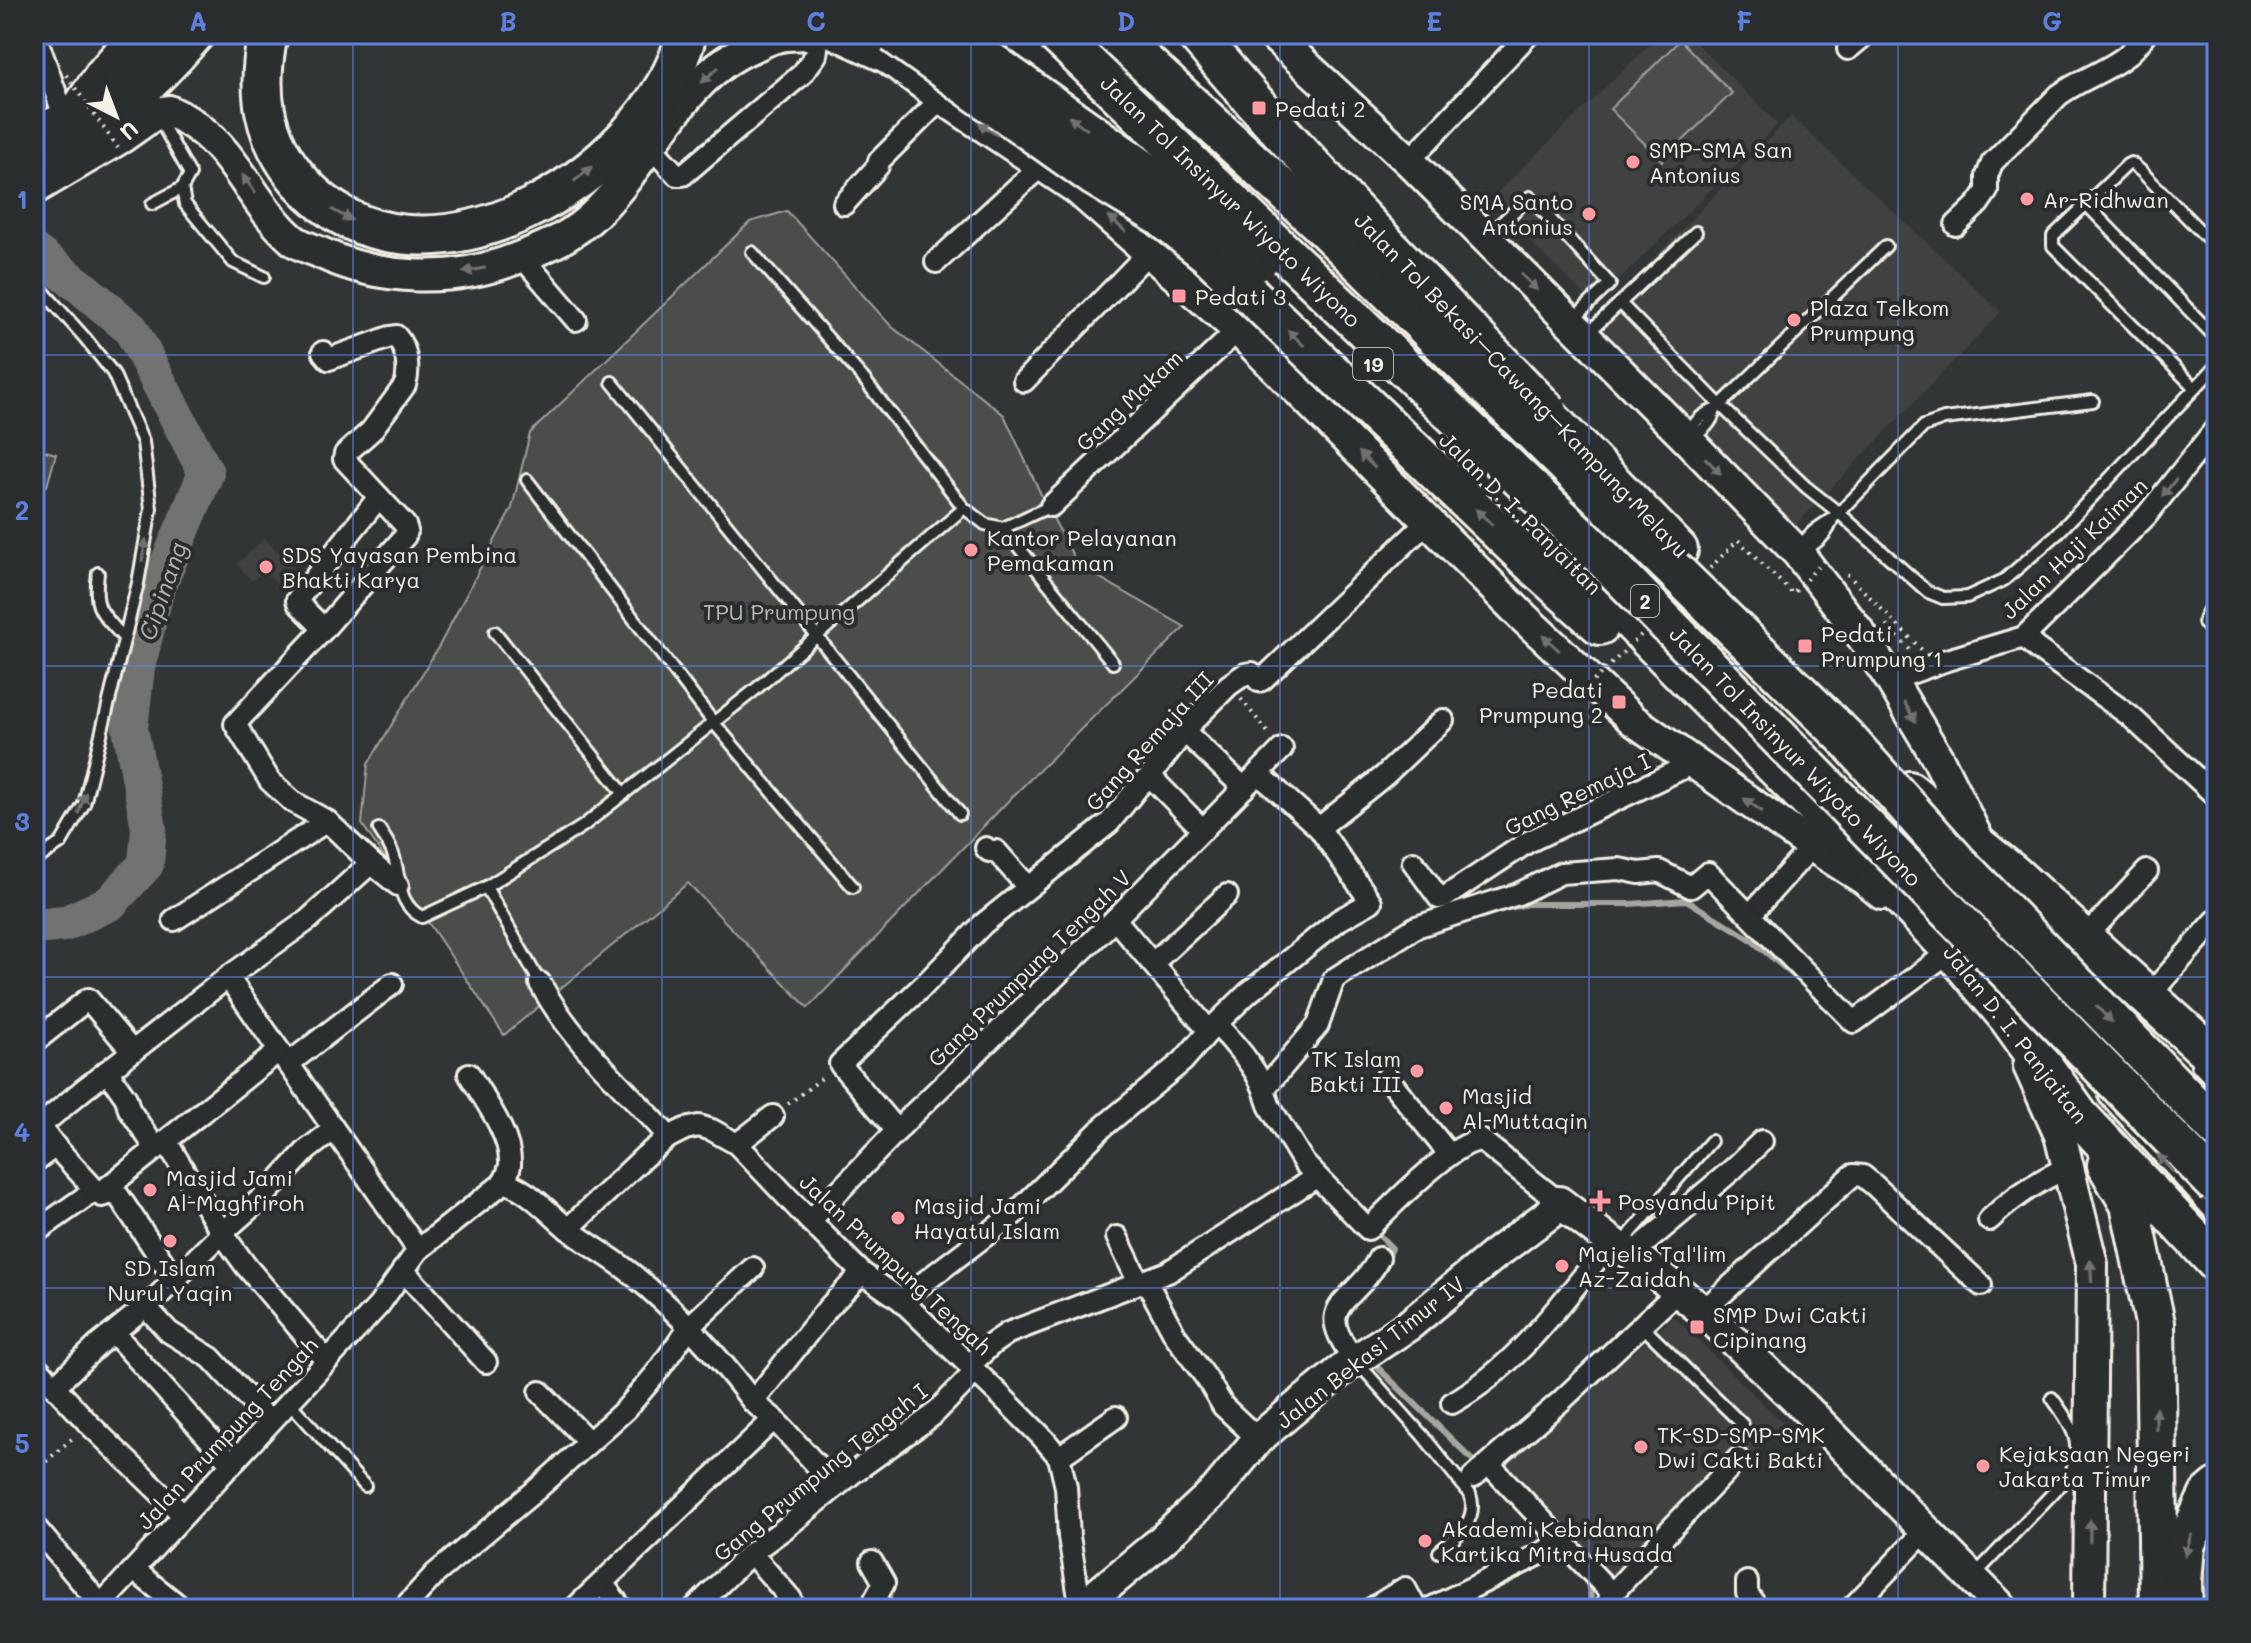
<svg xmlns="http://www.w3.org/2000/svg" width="2251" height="1643" viewBox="0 0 2251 1643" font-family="Mali,sans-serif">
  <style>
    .built { fill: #404242 }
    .green { fill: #4b4d4c; stroke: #a09f9a; stroke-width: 2 }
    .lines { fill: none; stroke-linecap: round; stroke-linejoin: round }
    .stream { stroke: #a6a5a0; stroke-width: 6 }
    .river { stroke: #727370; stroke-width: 36 }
    .lane-casing { stroke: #f4f1e8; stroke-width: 16 }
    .street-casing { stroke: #f4f1e8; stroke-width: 26 }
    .secondary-casing { stroke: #f4f1e8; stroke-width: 36 }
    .primary-casing { stroke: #f4f1e8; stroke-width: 38 }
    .highway-casing { stroke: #f4f1e8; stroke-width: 44 }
    .path { stroke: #f4f1e8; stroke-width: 4; stroke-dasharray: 2 6; stroke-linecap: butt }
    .lane { stroke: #2a2d2e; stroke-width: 10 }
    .street { stroke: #2a2d2e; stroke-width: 20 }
    .secondary { stroke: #2a2d2e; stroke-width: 30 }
    .primary { stroke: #2a2d2e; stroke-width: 32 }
    .highway { stroke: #2a2d2e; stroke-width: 38 }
    .highway-bridge-casing { stroke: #f4f1e8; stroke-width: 44; stroke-linecap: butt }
    .path-bridge { stroke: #f4f1e8; stroke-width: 4; stroke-dasharray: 2 6; stroke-linecap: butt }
    .highway-bridge { stroke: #2a2d2e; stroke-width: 38 }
    .oneway { fill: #71726f }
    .grid { fill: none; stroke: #5e7fdd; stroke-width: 2; stroke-opacity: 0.55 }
    .poi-dot { fill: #ff9aa2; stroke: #2a2d2e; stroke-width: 3 }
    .labels { text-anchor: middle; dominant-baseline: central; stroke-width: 8; stroke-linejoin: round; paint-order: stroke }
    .shield { fill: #2a2d2e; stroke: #b7b6b0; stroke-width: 2 }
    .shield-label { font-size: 20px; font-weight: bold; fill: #f4f1e8 }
    .poi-label { font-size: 22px; fill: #f4f1e8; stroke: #2a2d2e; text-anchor: start }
    .street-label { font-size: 22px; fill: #f4f1e8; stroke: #2a2d2e }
    .park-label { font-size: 22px; fill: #b9b8b1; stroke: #2a2d2e }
    .water-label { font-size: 24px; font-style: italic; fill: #b3b2ac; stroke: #2a2d2e }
    .neatline { fill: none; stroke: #5e7fdd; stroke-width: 3 }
    .grid-label { font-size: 26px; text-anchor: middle; font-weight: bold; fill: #5e7fdd }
  </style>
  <rect width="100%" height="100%" fill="#323535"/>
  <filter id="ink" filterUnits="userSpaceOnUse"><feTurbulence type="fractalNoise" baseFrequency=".0125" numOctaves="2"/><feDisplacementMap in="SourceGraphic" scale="16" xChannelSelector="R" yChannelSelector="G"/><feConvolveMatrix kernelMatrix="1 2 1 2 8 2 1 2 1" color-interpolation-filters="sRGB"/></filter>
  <g filter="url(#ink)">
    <g class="built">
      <polygon points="1661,34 1687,34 1778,124 1594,304 1488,201"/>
      <polygon points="1791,116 2001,312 1791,530 1587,328"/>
      <polygon points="265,538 308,585 292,600 264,571 252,581 237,564"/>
      <polygon points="1674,1317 1783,1423 1622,1590 1495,1471"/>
    </g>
    <g class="green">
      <polygon points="1680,40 1732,93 1662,161 1610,109"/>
      <polygon points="787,211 891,326 1004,415 1045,503 1078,565 1185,627 1012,797 808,1008 688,883 504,1035 362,824 368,764 439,646 512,508 530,433 750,222"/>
      <polygon points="34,448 56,454 47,486 34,482"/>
      <polygon points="2217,1519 2217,1609 2206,1609 2202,1530"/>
    </g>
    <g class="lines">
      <g class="stream">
        <polyline points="1500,910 1527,904 1629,904 1686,900 1749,938 1800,981"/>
        <polyline points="1374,1282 1382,1274 1392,1248 1374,1230"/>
        <polyline points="1369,1359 1479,1466"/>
        <polyline points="1587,1578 1593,1609"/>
      </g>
      <polyline class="river" points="34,251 80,286 131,329 206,473 156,592 137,668 130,728 149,828 146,864 110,903 64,924 34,927"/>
      <g class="lane-casing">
        <g id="lane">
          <polyline points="157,115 190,174 182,188 185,204 233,262 264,277"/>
          <polyline points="2085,203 2217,339"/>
          <polyline points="152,204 182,188"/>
          <polyline points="1488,235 1530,197 1610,284 1571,321"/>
          <polyline points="752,252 863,378 964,508"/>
          <polyline points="34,281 85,338 113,373 143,442 151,509 138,583 84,804 61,843 34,861"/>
          <polyline points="1620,303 1696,232"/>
          <polyline points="1586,335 1620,303 1720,405 1806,487 1839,513 1928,592 1943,598 1967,597 2004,580 2056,535 2217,365"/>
          <polyline points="612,382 960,814"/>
          <polyline points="2195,388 2053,246 2053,236 2127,165 2131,163 2141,171 2217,248"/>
          <path d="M1689,435C1693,423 1702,413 1715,410"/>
          <path d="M1691,435C1703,433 1712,422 1715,410L1886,246"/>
          <polyline points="527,480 714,723 853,887"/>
          <polyline points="1003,528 1113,663"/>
          <path d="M1802,550C1815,546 1830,532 1832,519"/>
          <path d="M1800,551C1808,529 1823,527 1839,513L1924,426L1944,419L2093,401"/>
          <path d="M98,573C93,610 101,612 124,638"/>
          <polyline points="495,632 624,794"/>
          <path d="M379,829C385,838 391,846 394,857C401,880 397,904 422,917L486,887L583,826L756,689L964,508L985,524L1003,528L1051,506"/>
          <polyline points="486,887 540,983"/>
          <polyline points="2197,1066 2217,1087"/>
          <polyline points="2105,1098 2217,1221"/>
          <polyline points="1624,1247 1631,1233 1711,1141"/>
          <polyline points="1642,1326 1743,1425"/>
          <path d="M1357,1362L1423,1436L1470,1494C1479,1521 1457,1536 1439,1552"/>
          <polyline points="289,1402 365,1486"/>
          <path d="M1973,1577L2069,1476C2086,1445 2071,1424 2052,1398"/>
        </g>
      </g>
      <g class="street-casing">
        <g id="street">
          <polyline points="35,34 65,119"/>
          <polyline points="1848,49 1866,34"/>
          <polyline points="651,147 677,175 683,175 802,74 816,55 819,34"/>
          <polyline points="1409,161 1529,34"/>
          <polyline points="844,204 878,166 879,161 942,98"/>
          <path d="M1956,225L1978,204L1987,191V176L1992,163L2059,95C2087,74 2128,66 2145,34"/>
          <polyline points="522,257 576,320"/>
          <polyline points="936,262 1042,165"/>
          <path d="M323,352L329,359L390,337L396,336C407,348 410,370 405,385L371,431L345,454L344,459L405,525L407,531L405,536L324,629L235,724L270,781L293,802L327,821L371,863L398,885"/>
          <polyline points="1024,381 1149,252"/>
          <polyline points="1051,506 1238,330"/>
          <polyline points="2217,604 2209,621 2217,629"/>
          <polyline points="324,629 298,603 297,600 379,497"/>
          <polyline points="2024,637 2036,648 2130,716 2217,797"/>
          <polyline points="1891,680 1947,660 2024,637 2146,516 2217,427"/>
          <polyline points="1184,731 1244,788"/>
          <polyline points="1150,776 1203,830"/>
          <polyline points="1319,828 1384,776 1443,720"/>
          <polyline points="986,848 989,851 996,851 1028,887"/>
          <polyline points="1413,862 1439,898 1445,897 1528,842 1683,768 1692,762"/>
          <polyline points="1750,915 1812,846"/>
          <polyline points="1115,919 1209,1031"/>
          <polyline points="174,920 327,821"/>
          <polyline points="2095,927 2147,871"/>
          <polyline points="1153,963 1227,895"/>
          <polyline points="228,977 418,1250"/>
          <path d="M540,983C572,1043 624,1086 669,1137"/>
          <polyline points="2148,997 2215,921"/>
          <path d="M1216,1024C1233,1041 1255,1067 1264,1089C1266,1095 1267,1101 1270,1107L1304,1163L1368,1229C1390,1207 1453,1142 1481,1140L1559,1202"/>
          <polyline points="34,1042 88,999 132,1051"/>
          <polyline points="288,1064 392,984"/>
          <polyline points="107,1071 126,1098 129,1109 156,1149"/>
          <path d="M469,1074C484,1099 512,1136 510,1165C509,1171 506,1178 503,1183"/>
          <polyline points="1387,1077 1449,1154"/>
          <polyline points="1264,1089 1318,1025 1334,979 1416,927 1518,894 1561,873 1619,869 1639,873 1659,871 1691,887 1708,873 1854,1022 1952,950"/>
          <polyline points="897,1131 840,1064 927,982 983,924 1109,823 1138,787 1150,776 1190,724 1229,685 1245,674 1252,673 1259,681 1262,680 1420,529 1434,528"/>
          <polyline points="166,1141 222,1233 246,1266 327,1361"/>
          <polyline points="737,1144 773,1116"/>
          <polyline points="34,1162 55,1146"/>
          <polyline points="99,1194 279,1051"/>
          <path d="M1989,1220C2012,1198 2039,1180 2069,1167"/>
          <polyline points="810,1221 912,1115 1115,919 1282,749"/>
          <polyline points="568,1229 645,1156 669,1137 685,1129 699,1126 712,1130 737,1144 810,1221 862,1273 901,1300 1000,1395 1041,1436 1059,1457 1066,1487 1069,1537 1078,1591 1083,1606"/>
          <polyline points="34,1233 95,1190"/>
          <polyline points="1117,1237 1139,1283"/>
          <polyline points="1632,1254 1732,1170 1762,1141"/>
          <polyline points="403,1270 486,1362"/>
          <polyline points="175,1280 116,1192 102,1196 99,1194 55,1146 40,1126 83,1090 228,977 308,920 371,863"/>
          <polyline points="1146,1281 1175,1335 1207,1379 1223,1406 1258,1439"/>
          <polyline points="901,1300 1019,1210 1103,1127 1183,1061 1209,1031 1248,993 1339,920 1371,902 1319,828 1258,773"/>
          <polyline points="146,1307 169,1332 211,1358 270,1422"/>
          <polyline points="1703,1311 1853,1175 1863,1176 1874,1185 1981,1285"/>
          <polyline points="114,1333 232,1464"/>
          <path d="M1355,1360C1309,1301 1355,1306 1379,1258"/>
          <polyline points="34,1364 89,1424 183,1515"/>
          <polyline points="969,1366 992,1344 1008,1333 1168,1272 1316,1177"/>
          <polyline points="55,1386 98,1345 157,1297 222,1233 263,1197 307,1150 333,1130"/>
          <polyline points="540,1392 589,1442"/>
          <path d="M1452,1403C1519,1365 1563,1300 1611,1242"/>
          <polyline points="774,1419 836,1486"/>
          <polyline points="1059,1457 1116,1417"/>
          <polyline points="1489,1464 1612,1594"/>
          <polyline points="1473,1477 1561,1401 1679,1290"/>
          <polyline points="34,1526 101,1605"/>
          <polyline points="751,1553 791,1599 780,1609"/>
          <polyline points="872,1562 884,1583 875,1599 885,1609"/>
          <polyline points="134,1570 183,1609"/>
          <polyline points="1747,1582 1747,1593 1758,1609"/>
          <polyline points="602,1583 622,1609"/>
          <path d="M97,1609L379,1305L418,1250L503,1183C523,1184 551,1215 567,1228C588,1245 612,1257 632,1274C678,1312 718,1355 753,1402"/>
          <polyline points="403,1609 435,1574 536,1490 626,1409 655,1375 690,1326 753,1268"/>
          <polyline points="574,1609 774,1419 753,1402 828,1308 862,1273"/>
          <polyline points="694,1609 751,1553 784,1529 853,1473 932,1416 975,1372"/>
          <polyline points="1371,1609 1405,1588 1416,1609"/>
          <polyline points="1429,1609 1546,1551 1560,1540"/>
          <polyline points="1605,1609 1612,1594 1670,1530 1738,1459"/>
          <polyline points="1851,1609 1926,1530"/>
        </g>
      </g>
      <g class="secondary-casing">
        <g id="secondary">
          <polyline points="836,34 888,58 942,98 1076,188 1238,330 1522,616 1633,720 1812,846 1864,879 1882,894"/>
          <polyline points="1272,34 1409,161 1686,438 1798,553 1859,632 1891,680 1938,759 1981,846"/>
          <polyline points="75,111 101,73 135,34"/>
          <path d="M34,189L122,137L156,113L169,111C235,139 245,198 293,240C301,246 312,249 321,253C381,281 453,283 515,259C549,246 572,237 598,211C652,158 681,76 754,46C762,43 769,38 777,37C786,34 797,35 807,34"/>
          <polyline points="2029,1066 2060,1135 2092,1264 2089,1609"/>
          <polyline points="1084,1609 1083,1606 1161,1541 1216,1490 1258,1439 1295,1408 1348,1365 1409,1325 1494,1255 1550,1213 1559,1202 1611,1242 1632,1254 1703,1311 1804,1407 2003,1609"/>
        </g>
      </g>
      <g class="primary-casing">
        <g id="primary">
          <polyline points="34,133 72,116 114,86 167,34"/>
          <path d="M34,166C99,136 152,88 198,34"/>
        </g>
      </g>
      <g class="highway-casing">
        <g id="highway">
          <path d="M268,34C256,90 262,137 300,181C417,315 649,177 687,34"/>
          <polyline points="991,34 1021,87"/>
          <polyline points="1026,34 1187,186"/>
          <polyline points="1150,34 1301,175"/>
          <polyline points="1269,264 1578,568 1832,824 1952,950 2008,1017 2079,1116 2217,1263"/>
          <polyline points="1523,391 1678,550"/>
          <polyline points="1540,571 1600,625"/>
          <polyline points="1909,791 2013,874 2217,1060"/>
          <polyline points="2107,1165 2130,1204 2155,1323 2159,1609"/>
          <polyline points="2183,1609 2182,1583 2185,1545 2209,1495 2217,1488"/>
        </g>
      </g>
      <g class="path">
        <polyline points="1847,574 1922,650"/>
        <polyline points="1886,625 1913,653"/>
        <polyline points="1241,699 1271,736"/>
        <polyline points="788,1104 826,1075"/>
        <polyline points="34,1472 75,1436"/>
      </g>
      <use href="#lane" class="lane"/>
      <use href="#street" class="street"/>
      <use href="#secondary" class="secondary"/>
      <use href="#primary" class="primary"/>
      <use href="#highway" class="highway"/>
      <g class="highway-bridge-casing">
        <g id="highway-bridge">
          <polyline points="894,34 1095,177 1160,216 1209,255 1540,571"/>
          <polyline points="951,34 1182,197 1258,261"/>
          <polyline points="1056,34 1596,551 2217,1185"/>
          <polyline points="1114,34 1316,220 1845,737 1956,861 2217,1129"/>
          <path d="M1196,34C1306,166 1429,288 1548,412"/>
        </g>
      </g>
      <g class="path-bridge">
        <polyline points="66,75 118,148"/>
        <polyline points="1710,568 1738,540 1793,594 1826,558"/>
        <polyline points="1582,692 1641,635"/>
      </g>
      <use href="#highway-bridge" class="highway-bridge"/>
    </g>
    <defs><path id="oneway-solid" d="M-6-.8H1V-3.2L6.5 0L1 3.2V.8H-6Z" transform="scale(2)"/></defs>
    <g class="oneway">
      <use href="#oneway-solid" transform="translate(710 75) rotate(138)"/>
      <use href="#oneway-solid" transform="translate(1078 123) rotate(-145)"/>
      <use href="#oneway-solid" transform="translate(988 129) rotate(-146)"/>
      <use href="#oneway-solid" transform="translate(583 174) rotate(-39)"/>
      <use href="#oneway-solid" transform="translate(249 184) rotate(-126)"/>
      <use href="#oneway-solid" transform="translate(342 215) rotate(29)"/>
      <use href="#oneway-solid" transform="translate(1117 224) rotate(-139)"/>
      <use href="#oneway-solid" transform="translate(474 270) rotate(169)"/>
      <use href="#oneway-solid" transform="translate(1529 282) rotate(45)"/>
      <use href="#oneway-solid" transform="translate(1296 338) rotate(-136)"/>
      <use href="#oneway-solid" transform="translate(1367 460) rotate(-135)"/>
      <use href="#oneway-solid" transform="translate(1713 466) rotate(46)"/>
      <use href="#oneway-solid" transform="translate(2169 488) rotate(128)"/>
      <use href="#oneway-solid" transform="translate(1484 517) rotate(-136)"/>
      <use href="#oneway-solid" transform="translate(144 550) rotate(-80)"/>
      <use href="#oneway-solid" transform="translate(1551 643) rotate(-137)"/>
      <use href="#oneway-solid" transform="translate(1910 712) rotate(60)"/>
      <use href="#oneway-solid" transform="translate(82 803) rotate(-70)"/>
      <use href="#oneway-solid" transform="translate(1753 805) rotate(-145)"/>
      <use href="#oneway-solid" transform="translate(2104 1014) rotate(45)"/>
      <use href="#oneway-solid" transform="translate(2165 1163) rotate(-132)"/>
      <use href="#oneway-solid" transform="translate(2091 1271) rotate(-93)"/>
      <use href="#oneway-solid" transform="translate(2156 1419) rotate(-90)"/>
      <use href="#oneway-solid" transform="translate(2090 1531) rotate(-89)"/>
      <use href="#oneway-solid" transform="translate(2188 1545) rotate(106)"/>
    </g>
  </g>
  <path class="grid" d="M353,34V1609M662,34V1609M971,34V1609M1280,34V1609M1589,34V1609M1898,34V1609M34,355H2217M34,666H2217M34,977H2217M34,1288H2217"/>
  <g class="poi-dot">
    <rect x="1251" y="100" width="16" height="16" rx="4"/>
    <circle cx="1633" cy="162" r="8"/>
    <circle cx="2027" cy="199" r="8"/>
    <circle cx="1589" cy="214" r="8"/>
    <rect x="1171" y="288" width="16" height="16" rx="4"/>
    <circle cx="1794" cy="320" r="8"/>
    <circle cx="971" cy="550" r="8"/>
    <circle cx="266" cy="567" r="8"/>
    <rect x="1797" y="638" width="16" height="16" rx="4"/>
    <rect x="1611" y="694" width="16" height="16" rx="4"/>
    <circle cx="1417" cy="1071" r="8"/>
    <circle cx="1446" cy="1108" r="8"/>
    <circle cx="150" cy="1190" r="8"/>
    <path d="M1596 1189h8v8h8v8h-8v8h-8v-8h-8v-8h8z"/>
    <circle cx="898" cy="1218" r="8"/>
    <circle cx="170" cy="1241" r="8"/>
    <circle cx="1562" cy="1266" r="8"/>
    <rect x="1689" y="1319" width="16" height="16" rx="4"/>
    <circle cx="1641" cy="1447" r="8"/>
    <circle cx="1983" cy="1466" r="8"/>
    <circle cx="1425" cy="1541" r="8"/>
  </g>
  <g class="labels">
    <g class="shield">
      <rect x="1353" y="348" width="40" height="32" rx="6"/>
      <rect x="1631" y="585" width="28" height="32" rx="6"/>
    </g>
    <g class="shield-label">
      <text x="1373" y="364">19</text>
      <text x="1645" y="601">2</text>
    </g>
    <g class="poi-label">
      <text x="1275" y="108">Pedati 2</text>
      <text x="1649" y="149">SMP-SMA San<tspan x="1649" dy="25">Antonius</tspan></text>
      <text x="2043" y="199">Ar-Ridhwan</text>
      <text x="1573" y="201" text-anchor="end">SMA Santo<tspan x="1573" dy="25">Antonius</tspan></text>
      <text x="1195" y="296">Pedati 3</text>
      <text x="1810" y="307">Plaza Telkom<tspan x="1810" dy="25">Prumpung</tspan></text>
      <text x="987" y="537">Kantor Pelayanan<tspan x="987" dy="25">Pemakaman</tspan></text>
      <text x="282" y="554">SDS Yayasan Pembina<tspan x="282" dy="25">Bhakti Karya</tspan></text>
      <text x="1821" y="633">Pedati<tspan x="1821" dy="25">Prumpung 1</tspan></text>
      <text x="1603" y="689" text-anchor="end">Pedati<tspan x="1603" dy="25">Prumpung 2</tspan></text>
      <text x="1401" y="1058" text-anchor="end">TK Islam<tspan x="1401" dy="25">Bakti III</tspan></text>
      <text x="1462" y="1095">Masjid<tspan x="1462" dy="25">Al-Muttaqin</tspan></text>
      <text x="166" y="1177">Masjid Jami<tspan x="166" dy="25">Al-Maghfiroh</tspan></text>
      <text x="1618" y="1201">Posyandu Pipit</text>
      <text x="914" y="1205">Masjid Jami<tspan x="914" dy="25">Hayatul Islam</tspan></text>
      <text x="1578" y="1253">Majelis Tal'lim<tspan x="1578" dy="25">Az-Zaidah</tspan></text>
      <text x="170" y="1267" text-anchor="middle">SD Islam<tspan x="170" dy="25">Nurul Yaqin</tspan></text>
      <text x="1713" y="1314">SMP Dwi Cakti<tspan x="1713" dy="25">Cipinang</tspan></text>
      <text x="1657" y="1434">TK-SD-SMP-SMK<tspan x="1657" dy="25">Dwi Cakti Bakti</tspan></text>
      <text x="1999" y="1453">Kejaksaan Negeri<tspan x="1999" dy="25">Jakarta Timur</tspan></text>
      <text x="1441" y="1528">Akademi Kebidanan<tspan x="1441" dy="25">Kartika Mitra Husada</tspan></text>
    </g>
    <g class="street-label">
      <text transform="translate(1231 201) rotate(44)">Jalan Tol Insinyur Wiyoto Wiyono</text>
      <text transform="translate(1522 385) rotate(46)">Jalan Tol Bekasi–Cawang–Kampung Melayu</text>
      <text transform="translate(1129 400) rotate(-43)">Gang Makam</text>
      <text transform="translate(1521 513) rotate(45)">Jalan D. I. Panjaitan</text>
      <text transform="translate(2074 548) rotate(-44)">Jalan Haji Kaiman</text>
      <text transform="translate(1149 741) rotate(-48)">Gang Remaja III</text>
      <text transform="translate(1796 756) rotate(46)">Jalan Tol Insinyur Wiyoto Wiyono</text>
      <text transform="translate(1577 794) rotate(-26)">Gang Remaja I</text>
      <text transform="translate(1029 968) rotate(-44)">Gang Prumpung Tengah V</text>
      <text transform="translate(2016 1034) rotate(52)">Jalan D. I. Panjaitan</text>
      <text transform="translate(896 1264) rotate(43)">Jalan Prumpung Tengah</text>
      <text transform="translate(1370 1352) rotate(-38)">Jalan Bekasi Timur IV</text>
      <text transform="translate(227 1433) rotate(-47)">Jalan Prumpung Tengah</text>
      <text transform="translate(820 1472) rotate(-39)">Gang Prumpung Tengah I</text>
    </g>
    <g class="park-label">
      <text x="779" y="611">TPU Prumpung</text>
    </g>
    <g class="water-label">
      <text transform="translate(162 591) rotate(-71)">Cipinang</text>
    </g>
  </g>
  <rect width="2251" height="1643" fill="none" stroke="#2a2d2e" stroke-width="88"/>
  <g transform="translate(116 116) rotate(138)" stroke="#2a2d2e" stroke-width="6" paint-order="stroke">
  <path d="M0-6L14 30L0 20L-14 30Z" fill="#f4f1e8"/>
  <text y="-12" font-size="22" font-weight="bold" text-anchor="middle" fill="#f4f1e8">U</text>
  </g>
  <rect x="44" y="44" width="2163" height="1555" class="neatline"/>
  <g class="grid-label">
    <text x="198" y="31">A</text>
    <text x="508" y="31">B</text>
    <text x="816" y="31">C</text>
    <text x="1126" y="31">D</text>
    <text x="1434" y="31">E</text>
    <text x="1744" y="31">F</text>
    <text x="2052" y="31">G</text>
    <text x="22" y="209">1</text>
    <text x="22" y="520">2</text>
    <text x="22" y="831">3</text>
    <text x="22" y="1142">4</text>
    <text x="22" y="1453">5</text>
  </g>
</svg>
